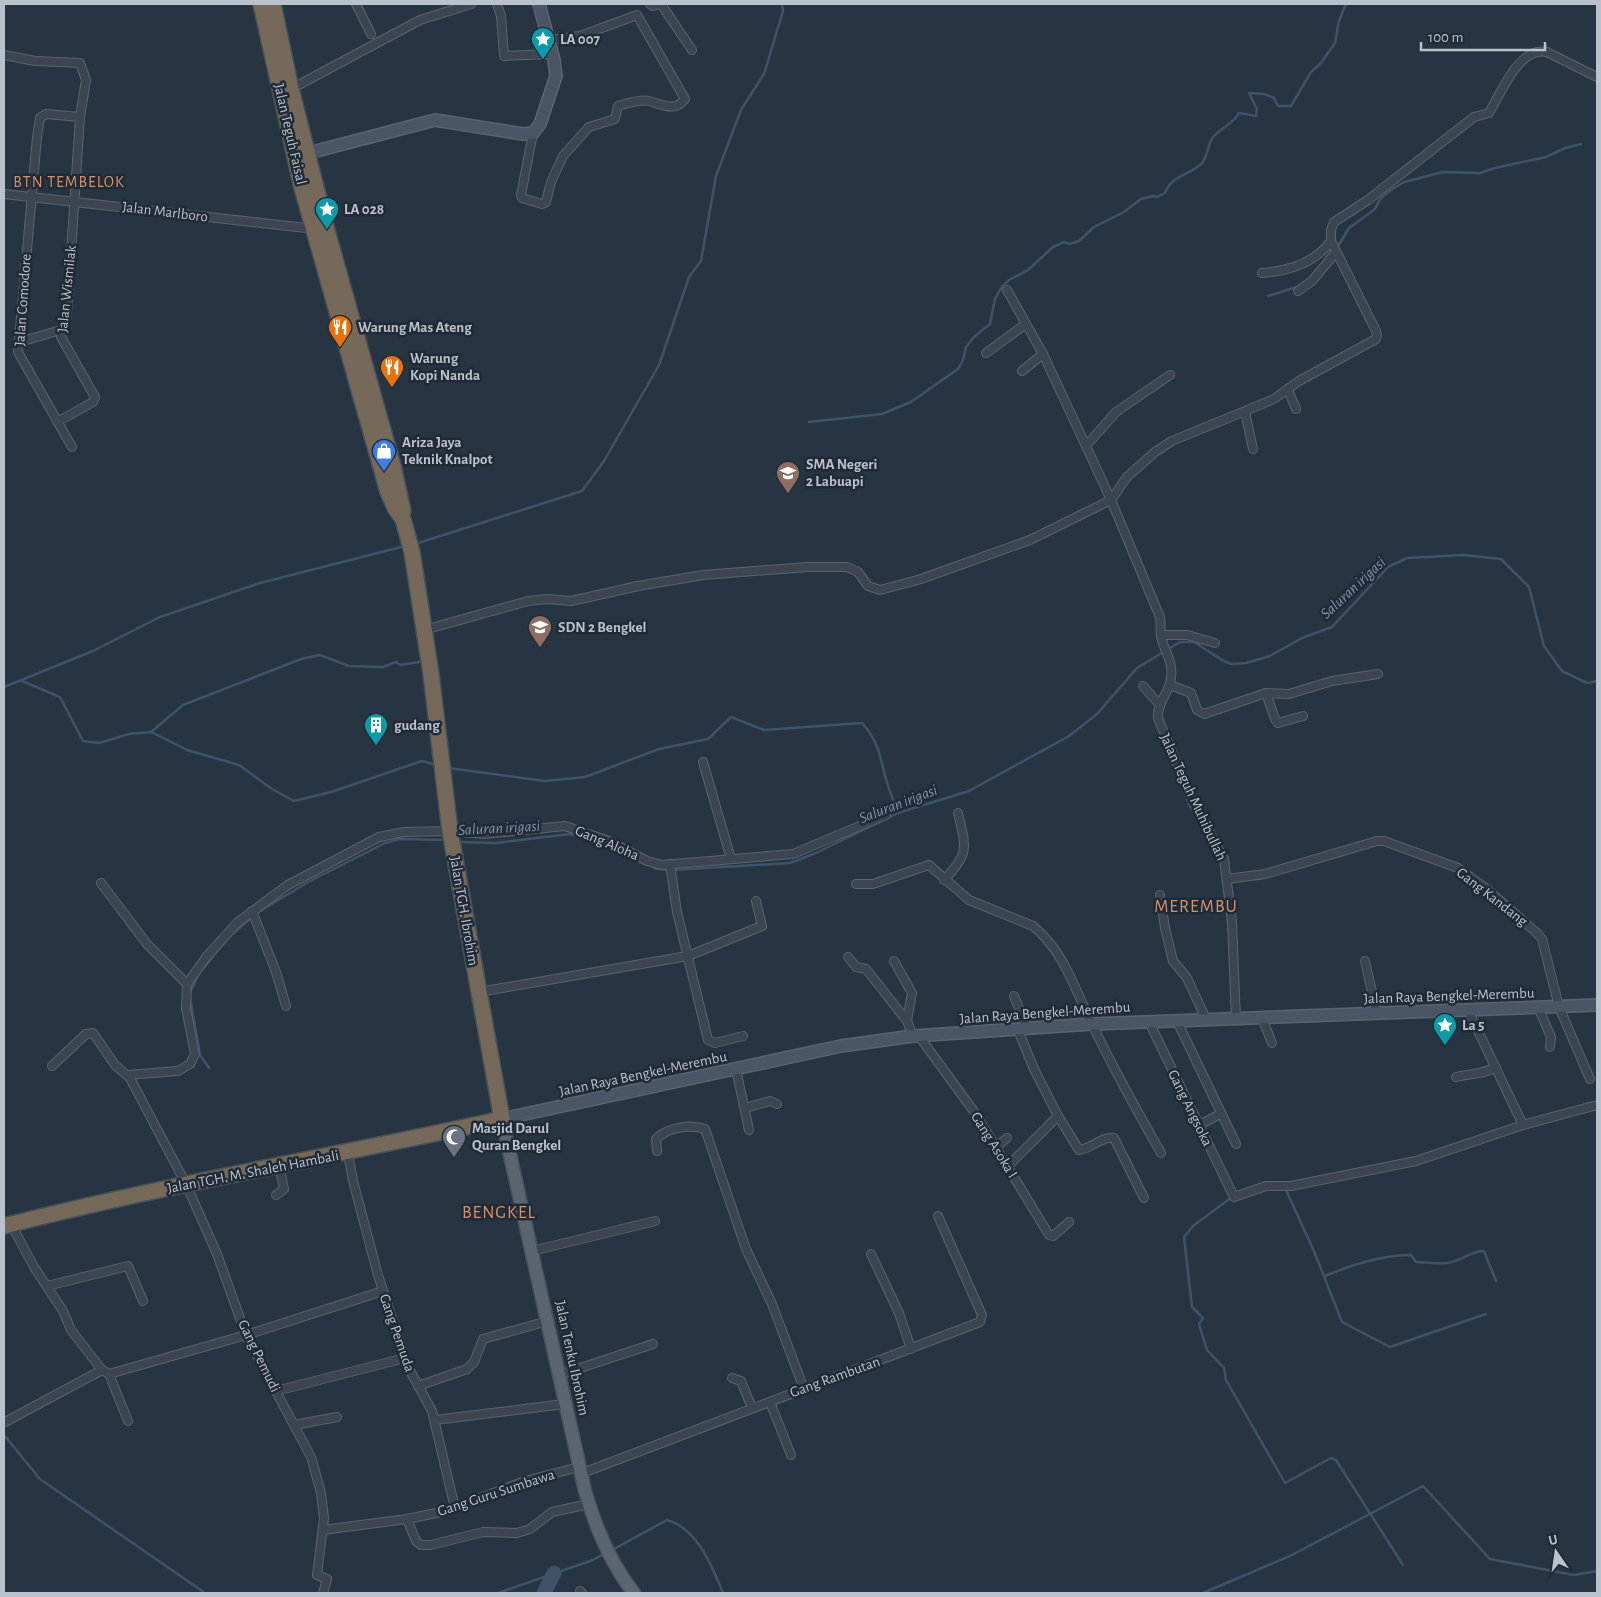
<svg xmlns="http://www.w3.org/2000/svg" width="1601" height="1597" viewBox="0 0 1601 1597" font-family="'Alegreya Sans',sans-serif">
  <style>
    .lines { fill: none; stroke-linecap: round; stroke-linejoin: round }
    .stream { stroke: #3e536a; stroke-width: 2.5 }
    .river { stroke: #3e536a; stroke-width: 15 }
    .street-casing { stroke: #5a646f; stroke-width: 10 }
    .secondary-casing { stroke: #5a646f; stroke-width: 14 }
    .primary-casing { stroke: #48525e; stroke-width: 15 }
    .highway-casing { stroke: #46515c; stroke-width: 18 }
    .street { stroke: #3b4652; stroke-width: 8 }
    .secondary { stroke: #4a5665; stroke-width: 11 }
    .primary { stroke: #5a6571; stroke-width: 12 }
    .highway { stroke: #776959; stroke-width: 15 }
    .labels { text-anchor: middle; dominant-baseline: central; stroke-width: 5; stroke-linejoin: round; paint-order: stroke }
    .poi-label { font-size: 15px; font-weight: bold; fill: #b9c1cc; stroke: #202b37; text-anchor: start }
    .street-label { font-size: 15px; fill: #b9c1cc; stroke: #202b37 }
    .neighbourhood-label { font-size: 16px; letter-spacing: 1px; fill: #d4916b; stroke: #202b37 }
    .water-label { font-size: 16px; font-style: italic; fill: #7a94ad; stroke: #202b37 }
    .quarter-label { font-size: 18px; letter-spacing: 1px; fill: #d4916b; stroke: #202b37 }
  </style>
  <rect width="100%" height="100%" fill="#273542"/>
  <g class="lines">
    <g class="stream">
      <polyline points="1337,248 1349,228 1374,210 1381,198 1391,190 1404,182 1443,172 1480,173 1495,168 1546,157 1565,148 1581,144"/>
      <polyline points="1268,296 1297,287"/>
      <path d="M809,422L882,414L911,402L958,369L963,360L966,347L975,336L990,324L995,299L1001,288L1009,280L1028,270L1053,247L1064,242L1070,244L1079,241L1094,227L1124,212L1141,199L1153,196L1157,197L1165,193C1172,175 1188,176 1201,164C1207,159 1207,147 1212,139C1219,128 1234,124 1239,113L1256,116L1257,109L1249,93L1264,94L1274,98L1278,106H1291L1311,72L1321,63L1335,43L1339,21L1346,4"/>
      <polyline points="415,544 582,491 604,461 659,365 689,277 701,261 716,176 741,110 764,74 783,11 782,4"/>
      <polyline points="22,681 60,697 83,741 99,743 129,734 151,732 187,750 239,765 272,789 294,801 331,792 422,761 436,765"/>
      <polyline points="4,687 93,651 160,617 260,583 405,546"/>
      <polyline points="151,732 183,705 301,659 320,655 349,666 383,667 396,662 400,665 419,662"/>
      <path d="M448,768L545,781L585,777L659,749L708,739L731,717L764,730L862,723C877,739 880,755 885,776C888,788 894,801 898,813"/>
      <polyline points="458,842 496,843 570,834 612,846"/>
      <polyline points="648,864 656,869 673,870 790,863 816,853 898,813 969,791 1069,736 1097,714 1137,668 1180,642 1194,642 1222,660 1231,664 1246,663 1270,656 1302,638 1332,627 1388,567 1407,558 1463,555 1501,559 1529,587 1544,646 1562,671 1587,683 1597,681"/>
      <polyline points="230,936 257,913 308,882 385,843 400,839 447,840"/>
      <polyline points="201,971 225,942"/>
      <polyline points="190,993 198,975"/>
      <polyline points="190,998 200,1055 209,1068"/>
      <polyline points="1285,1188 1314,1251 1342,1322 1390,1347 1486,1314"/>
      <polyline points="1232,1197 1193,1226 1184,1237 1192,1307 1203,1318 1199,1324 1207,1350 1224,1368 1226,1380 1285,1483 1331,1458 1336,1460 1403,1565"/>
      <path d="M1325,1276C1351,1265 1383,1255 1411,1255L1416,1262C1426,1262 1438,1264 1447,1263C1462,1261 1470,1251 1484,1251L1496,1281"/>
      <polyline points="4,1435 40,1479 205,1593"/>
      <path d="M612,1550L667,1520C697,1528 712,1566 723,1593"/>
      <polyline points="498,1593 593,1560 605,1553"/>
      <polyline points="1203,1593 1290,1556 1423,1486 1490,1559 1574,1575 1597,1571"/>
    </g>
    <polyline class="river" points="544,1593 554,1573"/>
    <g class="street-casing">
      <g id="street">
        <polyline points="356,4 371,34"/>
        <polyline points="497,4 501,16 504,56 552,54"/>
        <polyline points="650,4 653,6 658,4"/>
        <polyline points="661,4 692,50"/>
        <polyline points="4,55 35,61 80,63 86,80 80,117"/>
        <polyline points="291,89 420,20 471,4"/>
        <path d="M533,133L521,195L522,198L542,204L546,202L551,182L563,156L589,127L615,119L618,106L621,105C629,103 641,99 649,101C661,104 675,113 685,99L637,15L580,36L548,40"/>
        <polyline points="4,194 315,229"/>
        <path d="M1262,273C1288,271 1315,263 1331,241"/>
        <polyline points="1007,290 1043,354 1086,446"/>
        <polyline points="1298,291 1312,281 1336,252"/>
        <polyline points="20,342 64,329"/>
        <polyline points="986,353 1026,324"/>
        <polyline points="1022,371 1043,354"/>
        <path d="M1170,375L1116,412L1086,446L1111,500L1160,617C1161,623 1160,630 1161,637C1165,653 1173,659 1171,678C1170,692 1156,704 1158,718L1193,803L1224,859L1232,922L1236,1019"/>
        <polyline points="1288,390 1296,409"/>
        <polyline points="1245,412 1253,449"/>
        <polyline points="59,421 93,402 95,397 61,337 67,313 80,117 46,114 40,118 37,137 18,352 72,447"/>
        <path d="M424,630L528,601L548,599L571,601L638,586L703,575L808,567H847L858,572L868,586L880,590L921,579L1030,540L1111,500L1127,477L1155,452L1172,441L1274,399L1299,381L1376,339L1377,335L1376,331L1331,241V230L1334,222L1368,200L1474,117L1489,113C1501,93 1519,46 1547,52L1597,77"/>
        <polyline points="1161,635 1187,635 1215,643"/>
        <polyline points="1170,685 1191,693 1197,710 1204,714 1266,693 1289,694 1332,681 1378,674"/>
        <polyline points="1143,686 1160,705"/>
        <polyline points="1266,693 1275,719 1278,723 1303,716"/>
        <polyline points="703,762 731,859"/>
        <polyline points="670,864 677,912 708,1040 715,1043 743,1036"/>
        <polyline points="1227,879 1265,874 1377,841 1384,841 1458,868 1487,889 1538,934 1542,939 1559,1007 1590,1079"/>
        <path d="M944,880C970,853 966,848 958,813"/>
        <polyline points="101,883 147,944 187,984"/>
        <path d="M856,884H873L929,865L969,900L1033,926C1064,951 1075,990 1092,1024C1113,1068 1137,1111 1161,1153"/>
        <polyline points="1160,895 1165,928 1173,961 1187,978 1206,1019"/>
        <polyline points="252,911 276,972 286,1006"/>
        <polyline points="848,957 856,967 866,969 907,1021"/>
        <polyline points="894,961 912,993 907,1021 913,1036"/>
        <polyline points="1365,961 1377,1014"/>
        <polyline points="479,992 688,956 762,926 756,901"/>
        <polyline points="1014,996 1027,1028"/>
        <polyline points="1538,1007 1551,1037 1550,1047"/>
        <polyline points="1468,1010 1523,1125 1597,1105"/>
        <polyline points="1262,1018 1272,1043"/>
        <polyline points="1177,1021 1236,1144"/>
        <polyline points="1149,1022 1234,1197 1266,1186 1291,1186 1416,1161 1523,1125"/>
        <polyline points="919,1036 975,1113 1049,1235 1053,1236 1069,1222"/>
        <polyline points="52,1066 86,1034 93,1033 115,1065 130,1078 186,1184 217,1254 246,1335 311,1457 321,1493 324,1518 317,1575 327,1579 323,1593"/>
        <polyline points="736,1069 749,1130"/>
        <polyline points="128,1075 178,1071 190,1064 195,1054 186,1008 187,984 207,956 237,923 288,885 379,837 404,832 450,831 484,834 565,826 609,841 647,861 662,865 793,854 886,815"/>
        <path d="M1456,1077C1473,1073 1481,1075 1496,1067"/>
        <polyline points="745,1108 770,1101 777,1104"/>
        <path d="M1058,1116L1079,1150C1091,1149 1102,1136 1114,1138L1144,1198"/>
        <polyline points="1198,1126 1220,1114"/>
        <polyline points="996,1147 1007,1138"/>
        <path d="M657,1151L656,1139C668,1127 690,1124 705,1129L746,1249L772,1304L804,1389"/>
        <polyline points="348,1153 353,1181 378,1275 408,1367 432,1411 455,1508"/>
        <polyline points="1008,1166 1058,1116 1034,1069 1018,1030"/>
        <polyline points="276,1195 284,1189 279,1165"/>
        <polyline points="11,1224 34,1267 63,1311 71,1330 102,1370 109,1374 246,1335 383,1291"/>
        <polyline points="532,1251 655,1221"/>
        <polyline points="871,1254 899,1313 911,1349"/>
        <polyline points="47,1286 128,1266 143,1301"/>
        <polyline points="109,1374 128,1421"/>
        <polyline points="559,1375 653,1344"/>
        <polyline points="732,1378 741,1381 752,1408"/>
        <polyline points="418,1386 467,1369 474,1362 483,1339 548,1321"/>
        <polyline points="276,1391 405,1358"/>
        <polyline points="770,1402 791,1455"/>
        <polyline points="435,1420 565,1404"/>
        <polyline points="5,1422 102,1370"/>
        <polyline points="294,1425 337,1417"/>
        <polyline points="580,1474 980,1322 982,1315 938,1216"/>
        <polyline points="407,1519 416,1541 421,1545 431,1545 483,1532 517,1533 530,1529 552,1512 589,1504"/>
        <polyline points="323,1530 407,1519 446,1511 525,1481 579,1467"/>
        <polyline points="580,1591 582,1593"/>
      </g>
    </g>
    <g class="secondary-casing">
      <g id="secondary">
        <polyline points="301,155 435,120 523,134 533,133 540,124 556,76 554,60 539,4"/>
        <polyline points="502,1119 841,1046 913,1036 1092,1024 1597,1005"/>
      </g>
    </g>
    <g class="primary-casing">
      <path id="primary" d="M502,1119L585,1491C596,1529 610,1563 634,1593"/>
    </g>
    <g class="highway-casing">
      <g id="highway">
        <polyline points="273,4 291,89 326,227 393,466 403,511"/>
        <path d="M4,1226C168,1184 336,1156 502,1119L450,831L431,674L412,552L403,519L395,508L388,492L302,188L261,4"/>
      </g>
    </g>
    <use href="#street" class="street"/>
    <use href="#secondary" class="secondary"/>
    <use href="#primary" class="primary"/>
    <use href="#highway" class="highway"/>
  </g>
  <defs>
    <g id="sight-pin" transform="scale(1.25)"><path d="M0 17L-7.5 6A9.5 9.5 0 1 1 7.5 6Z" fill="#0f9aa8" stroke="#202b37"/><path d="M0-6L1.8-2.2L6-1.7L2.9 1.2L3.7 5.4L0 3.3L-3.7 5.4L-2.9 1.2L-6-1.7L-1.8-2.2Z" fill="#fff"/></g>
    <g id="restaurant-pin" transform="scale(1.25)"><path d="M0 17L-7.5 6A9.5 9.5 0 1 1 7.5 6Z" fill="#e8710a" stroke="#202b37"/><path d="M-5-6h1v4h1v-4h1v4h1v-4h1v5L-1.5 .5V6h-2V.5L-5-1ZM5-6V6H3V1.5H1.5Q1.5-4 5-6Z" fill="#fff"/></g>
    <g id="shop-pin" transform="scale(1.25)"><path d="M0 17L-7.5 6A9.5 9.5 0 1 1 7.5 6Z" fill="#3f7fe0" stroke="#202b37"/><path d="M-5-2.5h2.3a2.7 3.5 0 0 1 5.4 0H5L5.5 6h-11ZM-1.5-2.5h3a1.5 2.3 0 0 0-3 0Z" fill="#fff"/></g>
    <g id="school-pin" transform="scale(1.25)"><path d="M0 17L-7.5 6A9.5 9.5 0 1 1 7.5 6Z" fill="#8d6e63" stroke="#202b37"/><path d="M0-5L7-2L0 1L-7-2ZM-4 1L0 2.5L4 1V4Q0 6-4 4Z" fill="#fff"/></g>
    <g id="building-pin" transform="scale(1.25)"><path d="M0 17L-7.5 6A9.5 9.5 0 1 1 7.5 6Z" fill="#0f9aa8" stroke="#202b37"/><path d="M-4-6H4V6H1V3H-1V6H-4ZM-2.5-4.3h1.7v1.8h-1.7ZM.8-4.3h1.7v1.8H.8ZM-2.5-1h1.7V.8h-1.7ZM.8-1h1.7V.8H.8Z" fill="#fff"/></g>
    <g id="mosque-pin" transform="scale(1.25)"><path d="M0 17L-7.5 6A9.5 9.5 0 1 1 7.5 6Z" fill="#6b7280" stroke="#202b37"/><path d="M3.5-4.9A6 6 0 1 0 3.5 4.9A5 5 0 1 1 3.5-4.9Z" fill="#fff"/></g>
  </defs>
  <g fill-rule="evenodd">
    <use href="#sight-pin" x="543" y="39"/>
    <use href="#sight-pin" x="327" y="209"/>
    <use href="#restaurant-pin" x="340" y="327"/>
    <use href="#restaurant-pin" x="392" y="367"/>
    <use href="#shop-pin" x="384" y="451"/>
    <use href="#school-pin" x="788" y="473"/>
    <use href="#school-pin" x="540" y="627"/>
    <use href="#building-pin" x="376" y="725"/>
    <use href="#sight-pin" x="1445" y="1025"/>
    <use href="#mosque-pin" x="454" y="1137"/>
  </g>
  <g class="labels">
    <g class="poi-label">
      <text x="560" y="39">LA 007</text>
      <text x="344" y="209">LA 028</text>
      <text x="358" y="327">Warung Mas Ateng</text>
      <text x="410" y="358">Warung<tspan x="410" dy="17">Kopi Nanda</tspan></text>
      <text x="402" y="442">Ariza Jaya<tspan x="402" dy="17">Teknik Knalpot</tspan></text>
      <text x="806" y="464">SMA Negeri<tspan x="806" dy="17">2 Labuapi</tspan></text>
      <text x="558" y="627">SDN 2 Bengkel</text>
      <text x="394" y="725">gudang</text>
      <text x="1462" y="1025">La 5</text>
      <text x="472" y="1128">Masjid Darul<tspan x="472" dy="17">Quran Bengkel</tspan></text>
    </g>
    <g class="street-label">
      <text transform="translate(290 134) rotate(77)">Jalan Teguh Faisal</text>
      <text transform="translate(165 212) rotate(7)">Jalan Marlboro</text>
      <text transform="translate(67 289) rotate(-84)">Jalan Wismilak</text>
      <text transform="translate(23 300) rotate(-86)">Jalan Comodore</text>
      <text transform="translate(1193 797) rotate(65)">Jalan Teguh Muhibullah</text>
      <text transform="translate(607 843) rotate(23)">Gang Aloha</text>
      <text transform="translate(1492 897) rotate(38)">Gang Kandang</text>
      <text transform="translate(464 911) rotate(80)">Jalan TGH. Ibrohim</text>
      <text transform="translate(1449 996) rotate(-2)">Jalan Raya Bengkel-Merembu</text>
      <text transform="translate(1045 1013) rotate(-4)">Jalan Raya Bengkel-Merembu</text>
      <text transform="translate(643 1074) rotate(-12)">Jalan Raya Bengkel-Merembu</text>
      <text transform="translate(1190 1108) rotate(64)">Gang Angsoka</text>
      <text transform="translate(994 1145) rotate(58)">Gang Asoka I</text>
      <text transform="translate(253 1172) rotate(-11)">Jalan TGH. M. Shaleh Hambali</text>
      <text transform="translate(397 1333) rotate(71)">Gang Pemuda</text>
      <text transform="translate(259 1356) rotate(64)">Gang Pemudi</text>
      <text transform="translate(572 1358) rotate(78)">Jalan Tenku Ibrohim</text>
      <text transform="translate(835 1377) rotate(-20)">Gang Rambutan</text>
      <text transform="translate(496 1493) rotate(-18)">Gang Guru Sumbawa</text>
    </g>
    <g class="neighbourhood-label">
      <text x="69" y="182">BTN TEMBELOK</text>
    </g>
    <g class="water-label">
      <text transform="translate(1353 588) rotate(-43)">Saluran irigasi</text>
      <text transform="translate(898 804) rotate(-21)">Saluran irigasi</text>
      <text transform="translate(499 828) rotate(-3)">Saluran irigasi</text>
    </g>
    <g class="quarter-label">
      <text x="1196" y="907">MEREMBU</text>
      <text x="499" y="1213">BENGKEL</text>
    </g>
  </g>
  <rect width="1601" height="1597" fill="none" stroke="#b9c1cc" stroke-width="10"/>
  <g transform="translate(1556 1552) rotate(347)" stroke="#202b37" stroke-width="4" paint-order="stroke">
  <path d="M0-4L9 19L0 12L-9 19Z" fill="#b9c1cc"/>
  <text y="-8" font-size="14" font-weight="bold" text-anchor="middle" fill="#b9c1cc">U</text>
  </g>
  <path d="M1421 42v8h124v-8" fill="none" stroke="#b9c1cc" stroke-width="2.5"/>
  <text x="1428" y="42" font-size="15" fill="#b9c1cc" stroke="#202b37" stroke-width="4" paint-order="stroke">100 m</text>
</svg>
